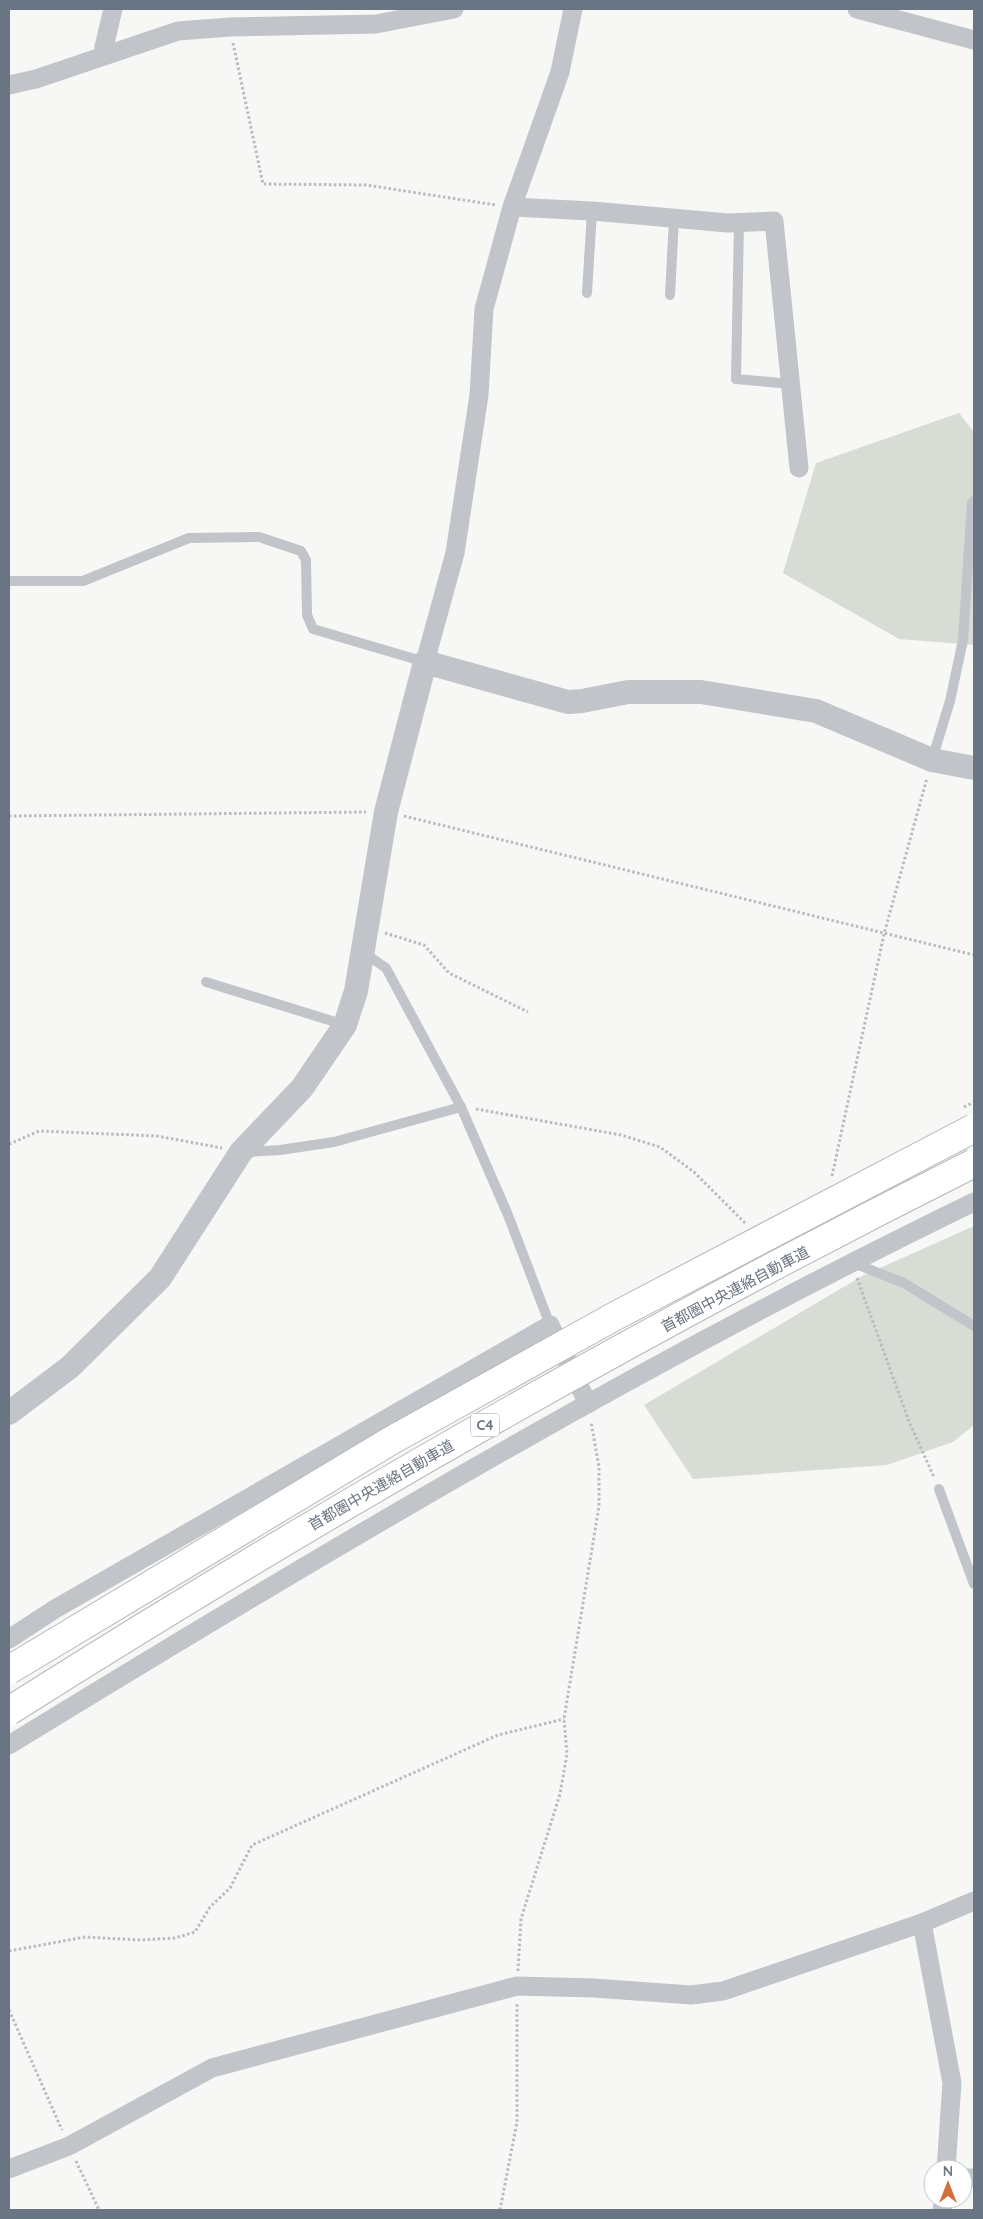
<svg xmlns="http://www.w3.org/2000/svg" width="983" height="2219" viewBox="0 0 983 2219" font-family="Quicksand,'Noto Sans JP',sans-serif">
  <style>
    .green { fill: #d7dcd5 }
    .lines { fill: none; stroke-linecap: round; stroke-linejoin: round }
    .path { stroke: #b9bbbe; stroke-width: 3; stroke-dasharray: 2.5 2.5; stroke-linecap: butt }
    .service { stroke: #c1c4c8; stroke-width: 10 }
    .minor { stroke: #c1c4c8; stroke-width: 19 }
    .tertiary { stroke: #c1c4c8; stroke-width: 24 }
    .motorway-bridge-casing { stroke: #b4b7ba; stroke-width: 30; stroke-linecap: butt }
    .motorway-bridge { stroke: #fff; stroke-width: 28 }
    .labels { text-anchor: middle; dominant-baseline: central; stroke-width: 5; stroke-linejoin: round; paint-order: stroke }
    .shield { fill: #fff; stroke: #979ea8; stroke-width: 1 }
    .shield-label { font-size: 14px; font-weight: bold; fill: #6a7583 }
    .street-label { font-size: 15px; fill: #6a7583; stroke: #fff }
  </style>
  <rect width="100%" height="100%" fill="#f7f8f5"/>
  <g class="green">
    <polygon points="959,413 974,432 974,645 899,639 783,573 816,463"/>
    <polygon points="974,1226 974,1425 953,1442 887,1465 693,1479 644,1405 862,1276"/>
  </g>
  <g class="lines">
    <g class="path">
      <polyline points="233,43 263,184 366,185 496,205"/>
      <polyline points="9,816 366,812"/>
      <polyline points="404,816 974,955"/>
      <polyline points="385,933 424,945 449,973 528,1012"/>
      <polyline points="964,1107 974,1102"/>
      <polyline points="476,1109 621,1135 660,1147 694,1172 746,1224"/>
      <polyline points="9,1144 39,1131 157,1136 222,1148"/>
      <polyline points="832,1176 884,934 927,778"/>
      <polyline points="857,1278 910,1424 934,1477"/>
      <polyline points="9,1951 85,1937 140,1940 175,1938 195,1932 210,1907 230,1888 252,1845 498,1735 564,1719"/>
      <polyline points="518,1971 521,1919 560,1794 567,1754 564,1719 599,1506 599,1467 591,1422"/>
      <polyline points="9,2010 62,2130"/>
      <polyline points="76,2161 99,2210"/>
      <polyline points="500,2210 517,2122 517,2004"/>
    </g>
    <g class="service">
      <polyline points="739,223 736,379 791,384"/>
      <polyline points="587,293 592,211"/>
      <polyline points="670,295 674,219"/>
      <polyline points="9,581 83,581 189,538 259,537 301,551 306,560 307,615 313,629 425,662"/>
      <polyline points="932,760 950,701 963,640 972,503 974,501"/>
      <polyline points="363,952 386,968 461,1107 508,1215 550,1325"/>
      <polyline points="206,982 345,1025"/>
      <polyline points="245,1152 280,1150 334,1142 461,1107"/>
      <polyline points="851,1262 904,1283 974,1326"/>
      <polyline points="939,1489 974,1584"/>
    </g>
    <g class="minor">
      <polyline points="857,9 974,40"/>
      <polyline points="106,55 104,47 113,9"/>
      <polyline points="9,85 36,79 178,31 230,27 376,24 454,9"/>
      <polyline points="512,207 592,211 728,223 774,221 799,468"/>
      <polyline points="425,662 455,553 479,395 484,309 512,207 560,72 573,9"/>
      <polyline points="9,1639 55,1609 550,1325 588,1404"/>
      <path d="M9,1745C324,1552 642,1363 974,1202"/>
      <polyline points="922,1923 952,2083 946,2169"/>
      <polyline points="9,2169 69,2146 212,2068 517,1986 594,1988 691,1995 723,1991 922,1923 974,1901"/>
      <polyline points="963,2178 974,2178"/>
      <polyline points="942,2210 944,2199"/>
    </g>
    <polyline class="tertiary" points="9,1413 70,1367 160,1278 241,1152 302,1088 345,1025 356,991 386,812 425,662 568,702 582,701 628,692 701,692 816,711 932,760 974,768"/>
    <g class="motorway-bridge-casing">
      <g id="motorway-bridge">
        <polyline points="9,1670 392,1440 617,1315 974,1128"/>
        <path d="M9,1711C322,1513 643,1329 974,1163"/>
      </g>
    </g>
    <use href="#motorway-bridge" class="motorway-bridge"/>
  </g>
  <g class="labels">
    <rect class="shield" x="471" y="1413.5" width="28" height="23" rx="4"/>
    <g class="shield-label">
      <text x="485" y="1425">C4</text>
    </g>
    <g class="street-label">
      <text transform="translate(735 1289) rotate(-28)">首都圏中央連絡自動車道</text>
      <text transform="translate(381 1485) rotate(-30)">首都圏中央連絡自動車道</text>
    </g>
  </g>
  <rect width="983" height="2219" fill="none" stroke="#6a7583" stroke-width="20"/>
  <g transform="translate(948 2184)"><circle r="24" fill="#ffffff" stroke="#c3c8cd"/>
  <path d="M0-4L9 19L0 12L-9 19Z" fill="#d36f3a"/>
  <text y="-8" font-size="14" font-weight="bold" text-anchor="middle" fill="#6a7583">N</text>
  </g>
</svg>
